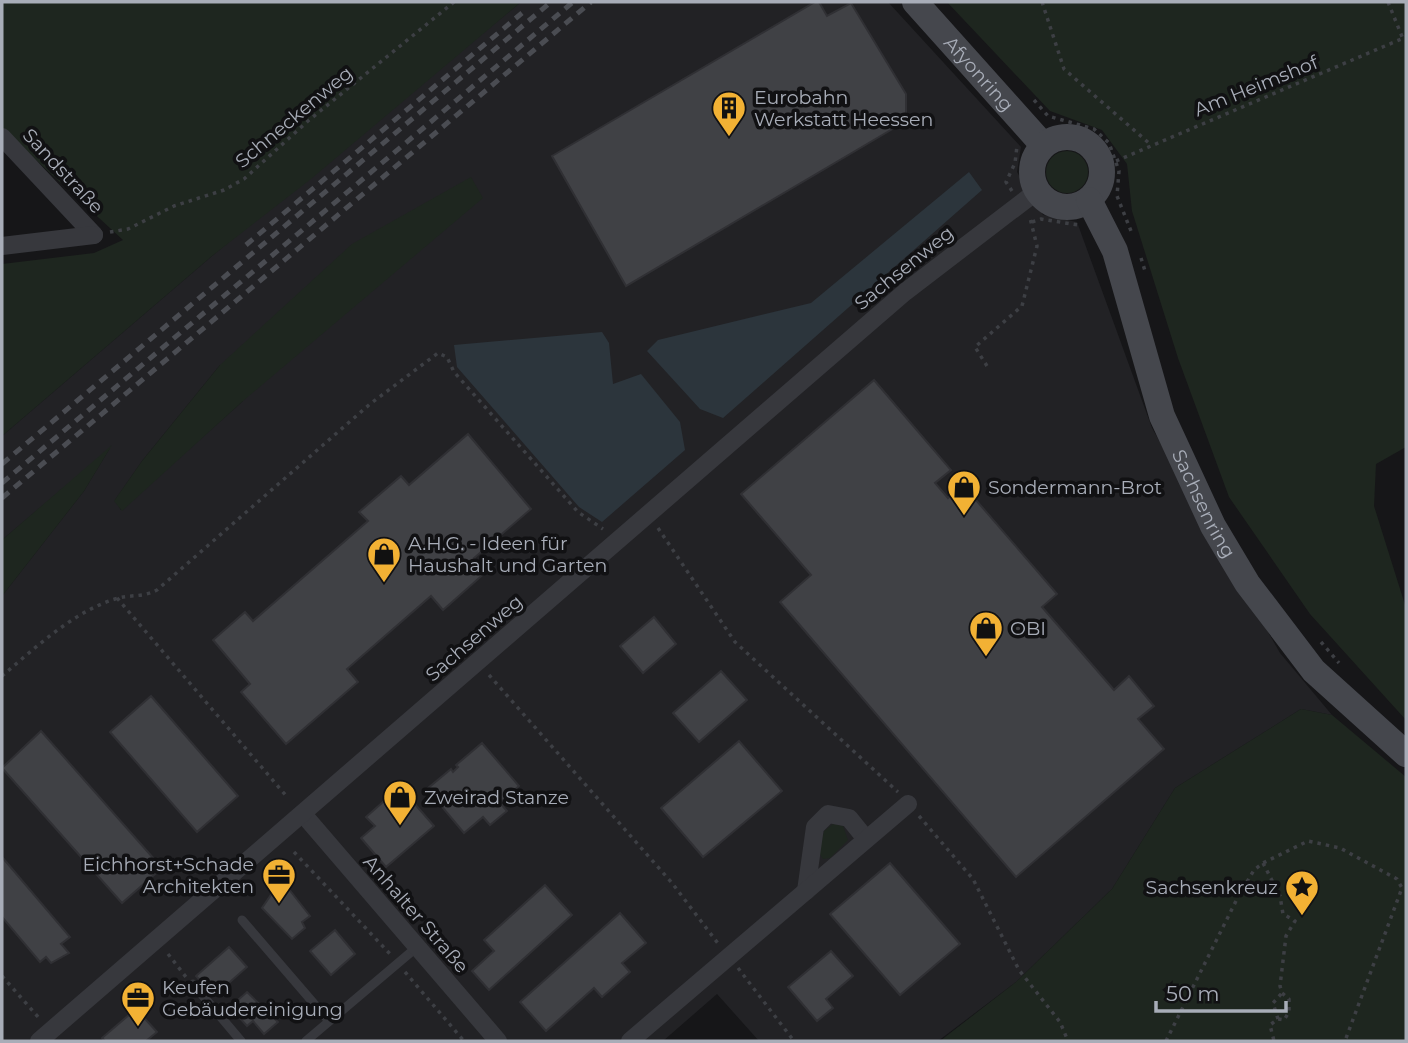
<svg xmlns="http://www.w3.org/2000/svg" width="1408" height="1043" viewBox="0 0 1408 1043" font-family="Montserrat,sans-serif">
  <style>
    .built { fill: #222225; fill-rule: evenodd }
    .green { fill: #1e261f }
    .water { fill: #2c353c }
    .building { fill: #404145; stroke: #303034; stroke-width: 2 }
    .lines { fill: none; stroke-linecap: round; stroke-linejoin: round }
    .path { stroke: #3d3f44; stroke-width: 3.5; stroke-dasharray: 3.5 5; stroke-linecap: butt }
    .lane { stroke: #37383d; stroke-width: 9 }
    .street { stroke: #37383d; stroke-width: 18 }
    .secondary { stroke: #45474d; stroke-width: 26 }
    .rail { stroke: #4a4c52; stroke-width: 5; stroke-dasharray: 9 7; stroke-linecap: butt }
    .labels { text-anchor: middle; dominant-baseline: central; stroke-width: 7; stroke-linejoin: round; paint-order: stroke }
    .street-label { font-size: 19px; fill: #a8adb8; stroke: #111113 }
    .poi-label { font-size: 19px; fill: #a8adb8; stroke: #111113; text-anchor: start }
  </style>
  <rect width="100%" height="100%" fill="#161618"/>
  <path class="built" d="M521,2H888L1021,147L1017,172L1043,215L1077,222L1152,428L1280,653L1332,715L1301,709L1175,788L1112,889L1016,982L938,1041H759L717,994L663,1041H2V596L84,491L110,448L2,540V436L212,256ZM220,365L243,401L121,510L115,500L142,461Z"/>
  <g class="green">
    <polygon points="2,2 521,2 311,179 212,256 2,436 2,264 94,253 123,240 2,129"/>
    <polygon points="947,2 1406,2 1406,447 1376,464 1374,506 1406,608 1406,720 1310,614 1229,497 1178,358 1132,211 1127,164 1102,130 1050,111"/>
    <circle cx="1067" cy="172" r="21"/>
    <polygon points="471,177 483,198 243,401 122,511 114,501 142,461 220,365 352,244"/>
    <polygon points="112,445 84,491 2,596 2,540"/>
    <polygon points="1301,709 1332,715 1406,777 1406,1041 940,1041 1016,982 1112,889 1175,788"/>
    <polygon points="833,824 843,826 848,840 830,858 823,859 819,853 824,831"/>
  </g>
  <g class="water">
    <polygon points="969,172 982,190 723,418 700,409 647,351 658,340 811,303"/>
    <polygon points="602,332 609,343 613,384 641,374 680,422 685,450 602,522 579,507 457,367 454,345"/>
  </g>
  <g class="building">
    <polygon points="815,2 819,2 827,16 851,3 906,94 906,121 626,286 552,156"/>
    <polygon points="874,380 951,470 935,483 948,498 963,485 1057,594 1042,607 1114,690 1129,676 1154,706 1138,719 1164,749 1016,877 780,602 811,575 741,494"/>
    <polygon points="468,434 531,509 474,558 486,572 443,610 431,596 347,669 358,682 286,744 241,692 250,684 213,640 245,612 253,621 368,521 359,512 401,476 409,485"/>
    <polygon points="654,617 676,644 643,673 620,646"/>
    <polygon points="721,671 747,700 699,742 673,713"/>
    <polygon points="151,696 238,796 197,832 110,732"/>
    <polygon points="41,731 162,868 122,903 2,768"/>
    <polygon points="739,741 782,791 703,857 661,808"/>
    <polygon points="482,743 519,786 500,803 507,811 490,825 483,817 464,833 427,789 451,769 453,772 458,767 456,765"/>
    <polygon points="400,787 434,826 386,867 361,838 375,826 366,817"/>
    <polygon points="2,857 70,937 61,944 69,953 51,963 46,957 40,962 2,917"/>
    <polygon points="890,863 960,944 900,995 830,914"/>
    <polygon points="545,885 572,915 489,990 472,971 494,951 484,940"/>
    <polygon points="288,888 310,916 302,922 305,928 292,939 262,908 275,889 280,895"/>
    <polygon points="620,913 646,943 622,963 630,972 602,997 594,988 546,1031 520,1002"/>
    <polygon points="335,930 355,954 331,975 310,951"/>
    <polygon points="229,947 247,967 214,996 196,976"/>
    <polygon points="831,951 853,976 826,999 833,1008 817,1021 788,987"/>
    <polygon points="247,992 278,1022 264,1034 253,1021 247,1026 230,1007"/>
    <polygon points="136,1009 157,1032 146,1041 105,1041 102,1038"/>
  </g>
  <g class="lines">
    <g class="path">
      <polyline points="1042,2 1064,69 1150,144"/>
      <polyline points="1388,2 1403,39"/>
      <polyline points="1034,100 1048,116 1094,129 1109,143 1119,171 1117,196 1131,231"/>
      <polyline points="1116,161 1406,37"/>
      <polyline points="1012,191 1006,182 1015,163 1017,146"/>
      <polyline points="1032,222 1041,219 1078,225"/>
      <polyline points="110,232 128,229 174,206 224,190 244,179 308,121 454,2"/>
      <polyline points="1141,258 1146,274"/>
      <polyline points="987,366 975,347 1022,306 1037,246 1030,218"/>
      <polyline points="658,528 735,642 898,792"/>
      <polyline points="117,598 288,798"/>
      <polyline points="1321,642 1339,663"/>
      <polyline points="489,675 672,883 720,946"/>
      <path d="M2,676C35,648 73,612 115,599C130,594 142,598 157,590L370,404L438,353L447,357L454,372L578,512L603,529"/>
      <polyline points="919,816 973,879 1019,970 1060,1022 1068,1041"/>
      <polyline points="294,852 391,955"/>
      <polyline points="1263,863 1280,896 1283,914 1295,921 1286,936 1280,986 1282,993 1289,999 1289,1012 1284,1020 1278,1019 1270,1025 1274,1041"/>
      <polyline points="168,954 186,977"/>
      <polyline points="738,968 794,1041"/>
      <polyline points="405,972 464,1041"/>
      <polyline points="2,976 39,1018"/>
      <polyline points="1278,1019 1273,1003 1282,993"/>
      <polyline points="1166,1041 1237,899 1254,870 1263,863 1308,841 1340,848 1397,879 1402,888 1345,1041"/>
    </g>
    <g class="lane">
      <polyline points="242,920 329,1021"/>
      <polyline points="193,984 241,1041"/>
      <polyline points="306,1041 417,947"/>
    </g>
    <g class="street">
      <polyline points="2,137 94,235"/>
      <polyline points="2,246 94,235"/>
      <polyline points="303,814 498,1041"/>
      <polyline points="806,891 815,827 828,814 849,818 866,839"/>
      <polyline points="39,1041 905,292 1037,191"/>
      <polyline points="630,1041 908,804"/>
    </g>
    <g class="secondary">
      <path id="s1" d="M915,2L1043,145"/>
      <circle cx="1067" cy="172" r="35"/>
      <path id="s2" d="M1089,200L1115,251L1162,416L1213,526L1247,583L1314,671L1406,754"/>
    </g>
    <g class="rail">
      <polyline points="246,245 522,13"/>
      <polyline points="2,464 551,2"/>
      <polyline points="2,483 573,2"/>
      <polyline points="2,498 591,2"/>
    </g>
  </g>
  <defs>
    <g id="building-pin" transform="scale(1.75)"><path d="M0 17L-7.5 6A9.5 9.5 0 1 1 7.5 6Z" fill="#f2b134" stroke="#111113"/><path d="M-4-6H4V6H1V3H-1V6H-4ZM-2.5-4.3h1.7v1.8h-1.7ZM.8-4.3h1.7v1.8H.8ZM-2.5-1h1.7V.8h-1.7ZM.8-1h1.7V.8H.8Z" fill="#111"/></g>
    <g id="shop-pin" transform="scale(1.75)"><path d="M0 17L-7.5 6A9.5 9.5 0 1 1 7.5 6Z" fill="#f2b134" stroke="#111113"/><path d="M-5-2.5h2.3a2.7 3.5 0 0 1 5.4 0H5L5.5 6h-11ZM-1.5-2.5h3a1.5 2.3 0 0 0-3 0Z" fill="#111"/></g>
    <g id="office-pin" transform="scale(1.75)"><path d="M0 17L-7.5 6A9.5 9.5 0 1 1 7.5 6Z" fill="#f2b134" stroke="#111113"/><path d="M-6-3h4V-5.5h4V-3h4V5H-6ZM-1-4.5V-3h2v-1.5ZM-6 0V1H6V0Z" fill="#111"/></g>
    <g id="sight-pin" transform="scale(1.75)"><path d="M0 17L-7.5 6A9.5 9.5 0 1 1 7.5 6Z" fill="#f2b134" stroke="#111113"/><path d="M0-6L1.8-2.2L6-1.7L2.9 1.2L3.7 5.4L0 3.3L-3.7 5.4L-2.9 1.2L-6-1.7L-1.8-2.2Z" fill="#111"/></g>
  </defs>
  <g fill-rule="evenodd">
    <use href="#building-pin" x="729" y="108"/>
    <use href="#shop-pin" x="964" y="487"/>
    <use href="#shop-pin" x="384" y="554"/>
    <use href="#shop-pin" x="986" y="628"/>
    <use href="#shop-pin" x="400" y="797"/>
    <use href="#office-pin" x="279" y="875"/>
    <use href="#sight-pin" x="1302" y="887"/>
    <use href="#office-pin" x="138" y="998"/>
  </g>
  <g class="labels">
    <g class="street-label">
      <text stroke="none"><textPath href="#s1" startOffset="96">Afyonring</textPath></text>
      <text transform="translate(1256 86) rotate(-22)">Am Heimshof</text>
      <text transform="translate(294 117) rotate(-40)">Schneckenweg</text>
      <text transform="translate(63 171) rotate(47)">Sandstraße</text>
      <text transform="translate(904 268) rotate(-39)">Sachsenweg</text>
      <text stroke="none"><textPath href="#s2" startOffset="326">Sachsenring</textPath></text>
      <text transform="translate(474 638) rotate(-41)">Sachsenweg</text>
      <text transform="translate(416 914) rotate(49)">Anhalter Straße</text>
    </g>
    <g class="poi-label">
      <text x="754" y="97">Eurobahn<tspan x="754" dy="22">Werkstatt Heessen</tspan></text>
      <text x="988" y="487">Sondermann-Brot</text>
      <text x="408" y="543">A.H.G. - Ideen für<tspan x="408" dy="22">Haushalt und Garten</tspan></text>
      <text x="1010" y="628">OBI</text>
      <text x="424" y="797">Zweirad Stanze</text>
      <text x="254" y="864" text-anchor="end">Eichhorst+Schade<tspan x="254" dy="22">Architekten</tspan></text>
      <text x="1278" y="887" text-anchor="end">Sachsenkreuz</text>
      <text x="162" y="987">Keufen<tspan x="162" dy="22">Gebäudereinigung</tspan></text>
    </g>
  </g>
  <rect width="1408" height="1043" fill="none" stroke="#a8adb8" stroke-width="7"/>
  <path d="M1156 1001v10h130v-10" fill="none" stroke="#a8adb8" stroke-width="3.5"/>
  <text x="1166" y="1001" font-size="21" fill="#a8adb8" stroke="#111113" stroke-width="5" paint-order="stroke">50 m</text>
</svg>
